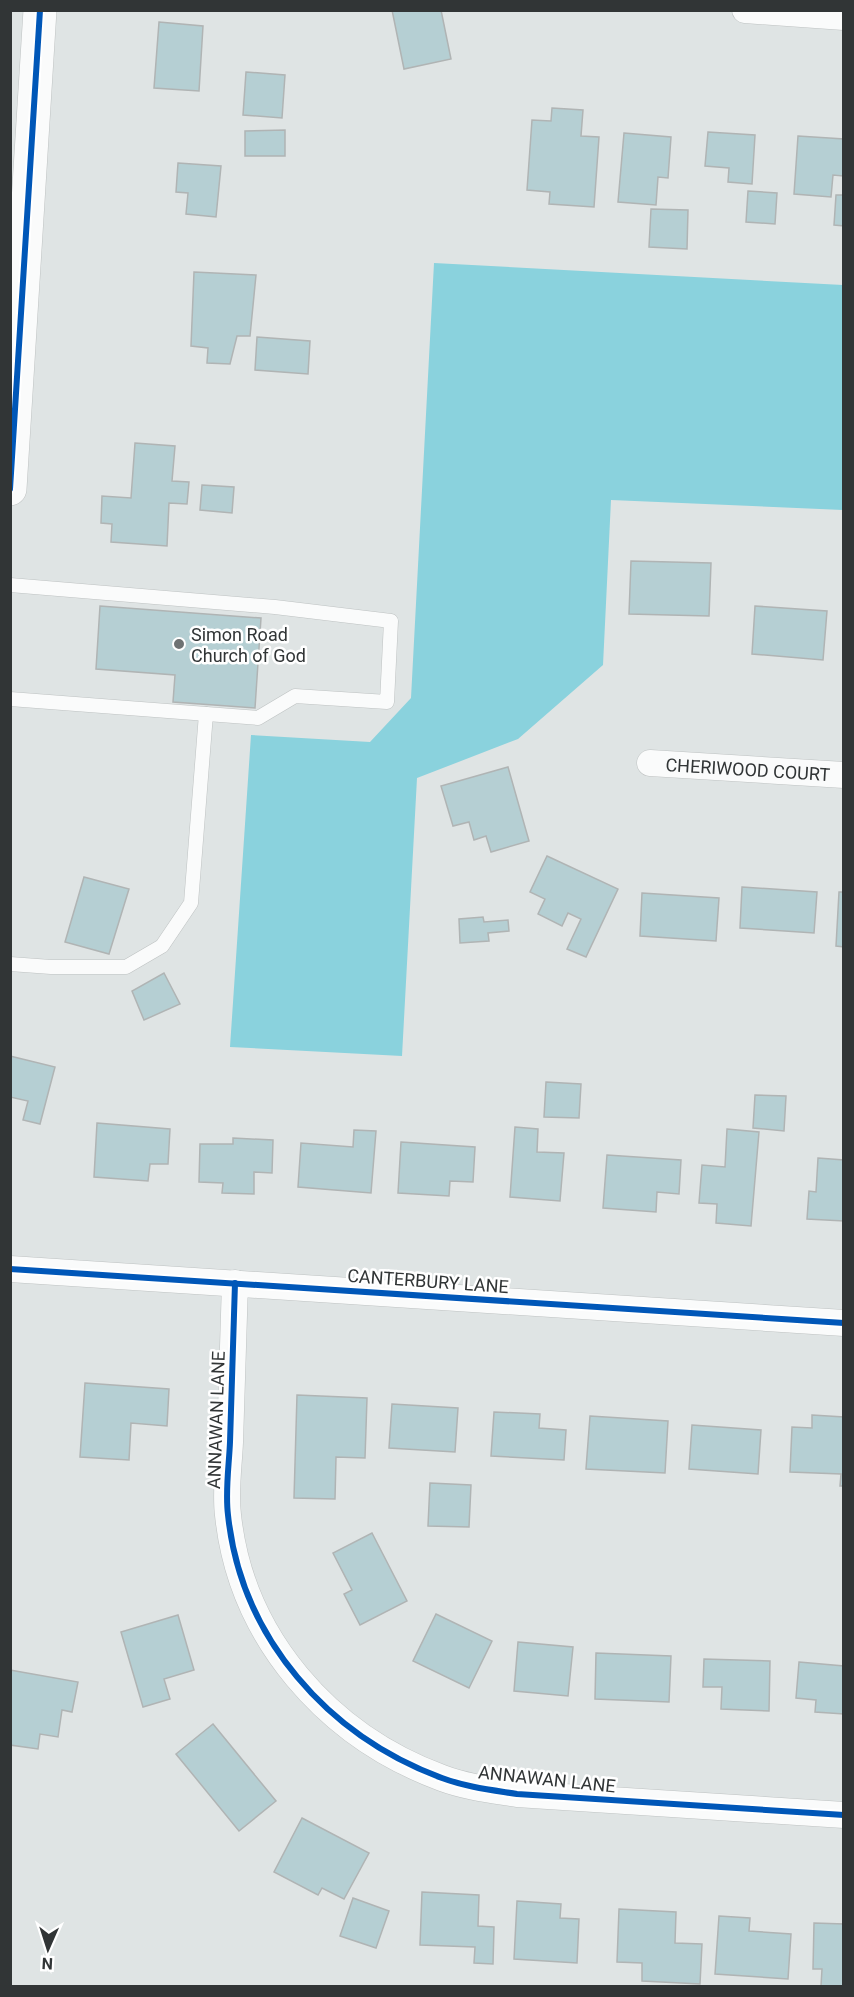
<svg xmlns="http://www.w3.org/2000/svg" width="854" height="1997" viewBox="0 0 854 1997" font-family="Roboto,sans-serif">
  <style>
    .forest { fill: #8ad2dd }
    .building { fill: #b5cfd3; stroke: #b0b4b4; stroke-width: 1.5 }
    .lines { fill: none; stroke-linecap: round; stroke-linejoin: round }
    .service-casing { stroke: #bec2c2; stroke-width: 15 }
    .minor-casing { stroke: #bec2c2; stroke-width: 27 }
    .tertiary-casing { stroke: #bec2c2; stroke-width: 34 }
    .service { stroke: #fafbfb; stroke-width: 14 }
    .minor { stroke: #fafbfb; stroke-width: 26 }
    .tertiary { stroke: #fafbfb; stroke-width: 33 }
    .cycleway-casing { stroke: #fff; stroke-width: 10 }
    .cycleway { stroke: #0057b8; stroke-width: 6 }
    .poi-dot { fill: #6e7273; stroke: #fff; stroke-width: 2 }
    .labels { text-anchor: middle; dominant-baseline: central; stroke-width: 5; stroke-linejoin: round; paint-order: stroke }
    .poi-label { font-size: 18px; fill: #313536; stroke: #fff; text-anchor: start }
    .street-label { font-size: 18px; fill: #313536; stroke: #fff }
  </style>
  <rect width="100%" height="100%" fill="#dfe4e4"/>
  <polygon class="forest" points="434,263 843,285 843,510 611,500 603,665 518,739 417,778 402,1056 230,1047 251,735 370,742 411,698"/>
  <g class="building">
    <polygon points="392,10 441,10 451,59 404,69"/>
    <polygon points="159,22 203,26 199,91 154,88"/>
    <polygon points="246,72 285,75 282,118 243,115"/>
    <polygon points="552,108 583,110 581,136 599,137 594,207 549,204 550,192 527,190 532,120 551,121"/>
    <polygon points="285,130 285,156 245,156 245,131"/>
    <polygon points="708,132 755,135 752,184 728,182 729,168 705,166"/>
    <polygon points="624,133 671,137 668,178 658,177 656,205 618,202"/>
    <polygon points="798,136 844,139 843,176 833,175 831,197 794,194"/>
    <polygon points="178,163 221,166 216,217 186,214 188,193 176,192"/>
    <polygon points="748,191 777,193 775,224 746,222"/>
    <polygon points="836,195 844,195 844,226 834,225"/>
    <polygon points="651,209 688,210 687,249 649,247"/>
    <polygon points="194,272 256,275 250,336 237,336 230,364 207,363 208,348 191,346"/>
    <polygon points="257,337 310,341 308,374 255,370"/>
    <polygon points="135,443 175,446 172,481 189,482 187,504 169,503 167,546 111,542 112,524 101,523 102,496 131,498"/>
    <polygon points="202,485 234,487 232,513 200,510"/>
    <polygon points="631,561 711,563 709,616 629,614"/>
    <polygon points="100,606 261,618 255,708 173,702 175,675 96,669"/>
    <polygon points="755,606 827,611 823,660 752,654"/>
    <polygon points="508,767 529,841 491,852 486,836 474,840 469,822 453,826 441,786"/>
    <polygon points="547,856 618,889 586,957 567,949 581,919 568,913 562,926 538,914 545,899 530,892"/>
    <polygon points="84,877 129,889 109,954 65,942"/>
    <polygon points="742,887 817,892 814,933 740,928"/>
    <polygon points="839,892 844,892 844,947 836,946"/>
    <polygon points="642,893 719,898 716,941 640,936"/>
    <polygon points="483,917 484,922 508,920 509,931 488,933 489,941 460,943 459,919"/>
    <polygon points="164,973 180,1004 144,1020 132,991"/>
    <polygon points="10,1056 55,1067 40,1124 23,1120 28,1101 10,1097"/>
    <polygon points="546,1082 581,1084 579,1118 544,1117"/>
    <polygon points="755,1095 786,1096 784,1131 753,1128"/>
    <polygon points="97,1123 170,1129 168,1164 150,1164 148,1181 94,1177"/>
    <polygon points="515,1127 538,1129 537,1152 564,1153 560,1201 510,1197"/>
    <polygon points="727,1129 759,1132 751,1226 716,1223 717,1204 699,1203 702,1165 725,1167"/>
    <polygon points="354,1130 376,1131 371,1193 298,1187 301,1143 353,1147"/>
    <polygon points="233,1138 273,1140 272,1173 254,1172 254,1194 222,1193 223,1183 199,1182 200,1144 233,1144"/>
    <polygon points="401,1142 475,1147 473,1182 450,1181 449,1196 398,1193"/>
    <polygon points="607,1155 681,1160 679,1194 657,1192 656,1212 603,1208"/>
    <polygon points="818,1158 844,1160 844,1221 807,1219 809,1191 816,1192"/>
    <polygon points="85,1383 169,1389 167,1426 131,1423 129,1460 80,1457"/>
    <polygon points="297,1395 367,1398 365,1458 336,1457 335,1499 294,1498"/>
    <polygon points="392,1404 458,1408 455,1452 389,1448"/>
    <polygon points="494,1412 540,1414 539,1428 566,1430 564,1460 491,1456"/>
    <polygon points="812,1415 844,1417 844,1486 840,1486 841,1474 790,1472 792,1427 812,1428"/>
    <polygon points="590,1416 668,1421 665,1473 586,1469"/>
    <polygon points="692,1425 761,1430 758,1474 689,1469"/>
    <polygon points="430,1483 471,1485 469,1527 428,1526"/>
    <polygon points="372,1533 407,1601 360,1625 344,1594 352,1590 333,1553"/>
    <polygon points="436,1614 492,1641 469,1688 413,1661"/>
    <polygon points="178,1615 194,1670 164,1679 170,1699 143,1707 121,1632"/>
    <polygon points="518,1642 573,1647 568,1696 514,1691"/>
    <polygon points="596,1653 671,1656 669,1702 595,1699"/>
    <polygon points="704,1659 770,1661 769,1711 721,1709 722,1687 703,1687"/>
    <polygon points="799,1662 844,1666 844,1714 815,1712 816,1700 796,1698"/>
    <polygon points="10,1670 78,1682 72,1712 62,1710 58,1737 40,1734 38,1749 10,1745"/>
    <polygon points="213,1724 276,1801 239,1831 176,1754"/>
    <polygon points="302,1818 369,1853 344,1899 322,1888 318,1895 274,1872"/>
    <polygon points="422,1892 479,1895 478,1926 494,1927 493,1964 474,1963 475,1947 420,1945"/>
    <polygon points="353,1898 389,1911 376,1948 340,1936"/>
    <polygon points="517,1901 561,1904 560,1918 579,1919 577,1963 514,1959"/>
    <polygon points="619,1909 676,1912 675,1943 702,1944 700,1984 642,1981 642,1963 617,1962"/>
    <polygon points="719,1916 750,1918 749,1931 791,1934 788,1979 715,1974"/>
    <polygon points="814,1923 844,1924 844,1986 821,1986 822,1969 813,1969"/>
  </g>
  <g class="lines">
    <g class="service-casing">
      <g id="service">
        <polyline points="10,585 275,607 391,621 387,702 295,696 258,718 10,699"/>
        <polyline points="10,964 51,967 126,967 162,946 191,903 206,714"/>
      </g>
    </g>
    <g class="minor-casing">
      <g id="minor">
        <polyline points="745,10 844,17"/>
        <path id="s1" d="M650,763L844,775"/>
        <polyline points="10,1269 844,1323"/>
        <path d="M235,1283C233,1336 232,1389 230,1442C229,1466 225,1491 228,1515C241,1638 328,1736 442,1778C466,1787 492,1790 517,1794L844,1815"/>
      </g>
    </g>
    <g class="tertiary-casing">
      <polyline id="tertiary" points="10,489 40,10"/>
    </g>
    <use href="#service" class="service"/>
    <use href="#minor" class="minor"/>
    <use href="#tertiary" class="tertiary"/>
    <g class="cycleway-casing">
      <g id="cycleway">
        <polyline points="10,489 40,10"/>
        <polyline points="10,1269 844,1323"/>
        <path d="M235,1283C233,1336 232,1389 230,1442C229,1466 225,1491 228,1515C241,1638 328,1736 442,1778C466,1787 492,1790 517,1794L844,1815"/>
      </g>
    </g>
    <use href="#cycleway" class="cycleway"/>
  </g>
  <circle class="poi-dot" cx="179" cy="644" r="6"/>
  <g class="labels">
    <g class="poi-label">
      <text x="191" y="634">Simon Road<tspan x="191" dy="21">Church of God</tspan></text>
    </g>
    <g class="street-label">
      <text stroke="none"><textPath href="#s1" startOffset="98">CHERIWOOD COURT</textPath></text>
      <text transform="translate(428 1281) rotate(4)">CANTERBURY LANE</text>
      <text transform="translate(216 1420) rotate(-88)">ANNAWAN LANE</text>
      <text transform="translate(547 1779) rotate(6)">ANNAWAN LANE</text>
    </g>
  </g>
  <rect width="854" height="1997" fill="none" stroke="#313536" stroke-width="24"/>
  <g transform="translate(48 1949) rotate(183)" stroke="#ffffff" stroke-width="4.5" paint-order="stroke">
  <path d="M0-4.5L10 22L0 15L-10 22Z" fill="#313536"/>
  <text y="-9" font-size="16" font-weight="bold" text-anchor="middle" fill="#313536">N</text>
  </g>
</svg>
